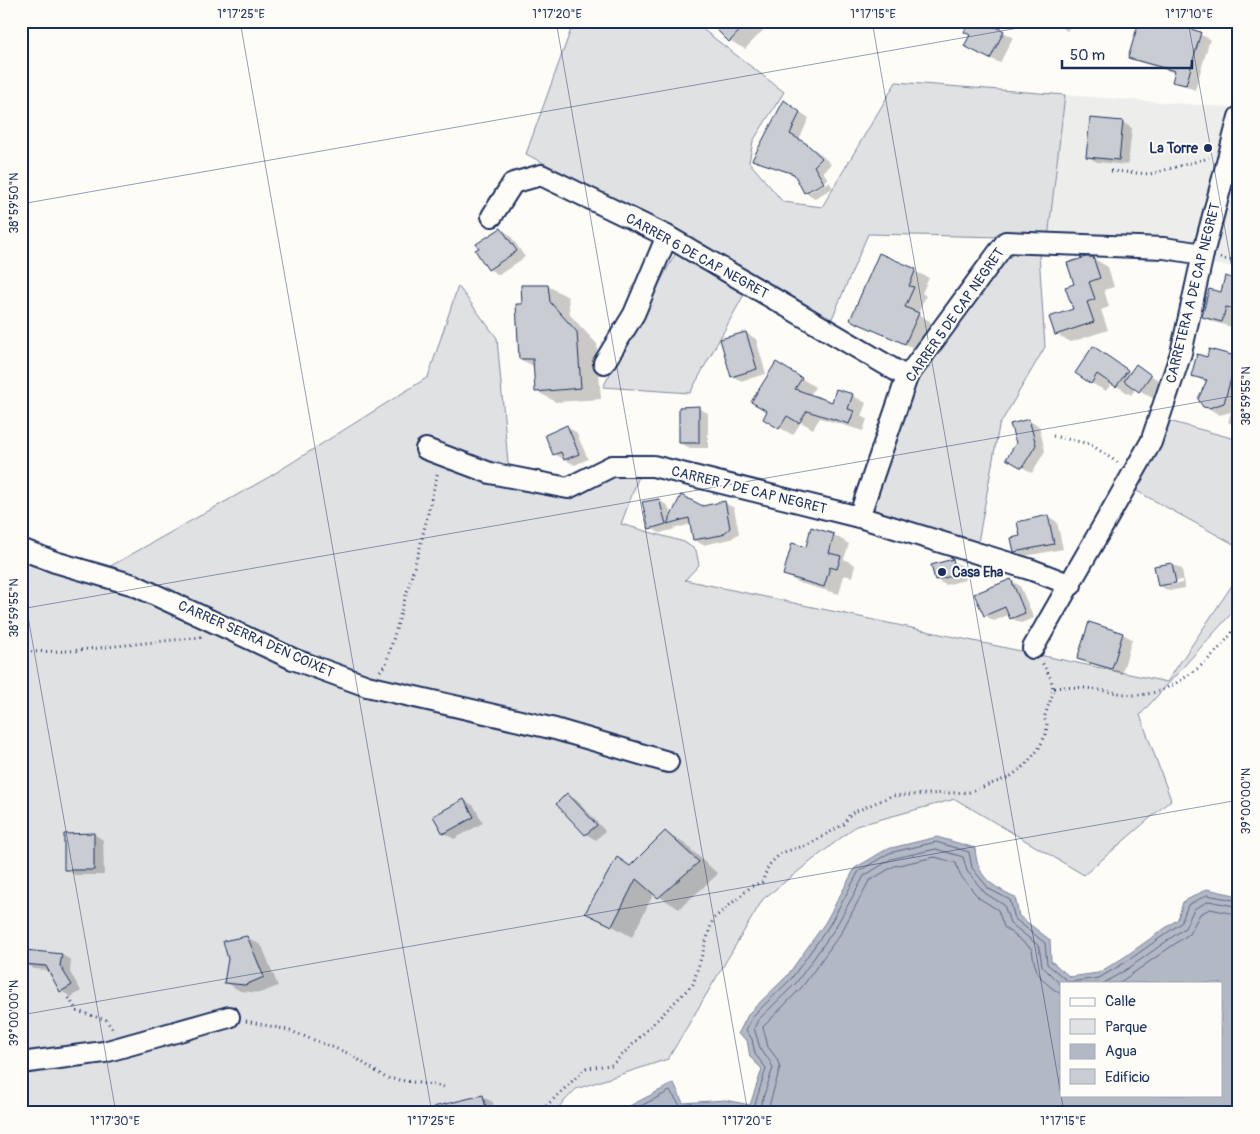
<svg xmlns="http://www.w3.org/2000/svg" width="1260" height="1134" viewBox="0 0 1260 1134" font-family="Pangolin,sans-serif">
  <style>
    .built { fill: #edeeec }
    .green { fill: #e0e1e3; stroke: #7e88a0 }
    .water { fill: #b3b8c5; stroke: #76819c; fill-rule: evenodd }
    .shadow { fill: #0003; fill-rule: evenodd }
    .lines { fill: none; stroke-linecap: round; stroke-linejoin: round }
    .shore { stroke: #586687; stroke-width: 1 }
    .building { fill: #c9ccd3; stroke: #1b2f5e }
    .minor-casing { stroke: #1b2f5e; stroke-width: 24 }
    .path { stroke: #1b2f5e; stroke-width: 3; stroke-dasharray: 1 4; stroke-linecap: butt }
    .minor { stroke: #fdfcf7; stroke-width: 20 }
    .ticks { fill: none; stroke: #1b2f5e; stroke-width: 1; stroke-opacity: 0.45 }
    .poi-dot { fill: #1b2f5e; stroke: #fdfcf7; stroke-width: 2 }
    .labels { text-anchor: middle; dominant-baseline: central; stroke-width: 4; stroke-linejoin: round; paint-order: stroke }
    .poi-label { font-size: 14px; font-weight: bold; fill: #1b2f5e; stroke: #fdfcf7; text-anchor: end }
    .street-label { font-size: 14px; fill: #1b2f5e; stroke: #fdfcf7 }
    .neatline { fill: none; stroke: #1b2f5e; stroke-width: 2 }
    .ticks-label { font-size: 12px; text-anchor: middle; fill: #1b2f5e }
  </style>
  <rect width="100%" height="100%" fill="#fdfcf7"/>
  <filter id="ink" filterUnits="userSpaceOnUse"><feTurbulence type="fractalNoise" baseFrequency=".02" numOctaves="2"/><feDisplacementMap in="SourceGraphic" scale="10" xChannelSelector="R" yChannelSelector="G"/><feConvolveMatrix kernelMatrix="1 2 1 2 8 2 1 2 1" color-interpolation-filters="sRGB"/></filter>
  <g filter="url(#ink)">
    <polygon class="built" points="1065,95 1229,107 1215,178 1239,184 1239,267 1191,262 1197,245 1048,238"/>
    <g class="green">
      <polygon points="574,21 692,21 784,92 753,141 749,162 783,202 822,207 896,82 1065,95 1048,238 868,234 831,321 753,278 690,393 603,387 685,236 526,154"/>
      <polygon points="1016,253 1039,253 1045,347 999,426 977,548 869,515 911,390 1006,259"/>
      <polygon points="458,286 497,338 510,485 563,497 614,477 639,476 621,524 684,542 696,550 699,565 685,580 1167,682 1239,575 1239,605 1140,715 1171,800 1084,875 955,799 856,826 763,899 668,1059 576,1089 553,1113 21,1113 21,545 100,572 269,477 428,377"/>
      <polygon points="1169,421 1239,440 1239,547 1135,490"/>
    </g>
    <path class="water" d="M937,837L975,848C977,877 990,885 1015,897L1019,916L1050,940L1051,961L1070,977L1098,973L1123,958L1178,919L1183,902L1207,889L1239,896V1113H616L674,1083L683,1103L725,1100L750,1105L762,1069L750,1057L747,1040L738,1034L749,1013L787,976L825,923L855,868L887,849ZM1061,983H1221V1095H1061Z"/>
    <g class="shadow">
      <polygon points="710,21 772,21 745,49 730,41"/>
      <polygon points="971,21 993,21 990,25 1013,37 1000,63 975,51"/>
      <polygon points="1053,21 1075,21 1067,31"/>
      <polygon points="1153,21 1183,21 1191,26 1190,30 1210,39 1195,90 1174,81 1176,73 1139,62 1130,57"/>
      <polygon points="784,101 809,118 799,140 817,151 831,164 823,172 828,179 809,189 809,192 829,182 833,188 815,198 805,192 796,176 754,159"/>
      <polygon points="1122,122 1132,128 1128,165 1097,162 1087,156"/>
      <polygon points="501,229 510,235 525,257 499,275 489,269"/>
      <polygon points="880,255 929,278 922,293 926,296 918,314 931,322 918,350 851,319"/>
      <polygon points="1093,258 1108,267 1114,287 1104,290 1109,307 1101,310 1108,330 1071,342 1056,334 1074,310 1076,284"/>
      <polygon points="1239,281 1239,313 1235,312 1232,327 1213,322 1204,317 1222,294"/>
      <polygon points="548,286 568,297 570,315 597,344 601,399 556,402 536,391 535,367 520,359 523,305"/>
      <polygon points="746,333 756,339 766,374 741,381 732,376"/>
      <polygon points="1108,357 1131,373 1136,366 1165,384 1154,399 1136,388 1131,395 1112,383 1106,391 1091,383"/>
      <polygon points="1239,358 1238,407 1239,428 1228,422 1231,412 1220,415 1201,404 1200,399 1207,383 1192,375 1208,359"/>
      <polygon points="790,371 815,387 810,395 833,403 852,395 866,403 861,416 867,419 863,431 820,418 813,429 801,422 793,435 780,428"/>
      <polygon points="698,408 708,413 708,448 690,448 680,443"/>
      <polygon points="1029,421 1039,426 1045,451 1032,473 1008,458"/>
      <polygon points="567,427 576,432 588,459 575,465 554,454"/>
      <polygon points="659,500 668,506 672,517 725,503 734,508 739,533 731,539 703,545 694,540 691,524 677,528 674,527 675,529 660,533 650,528"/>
      <polygon points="1048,516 1057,522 1063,549 1025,556 1016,551 1022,537"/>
      <polygon points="812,529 834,535 849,544 844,559 855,565 852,577 844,575 839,594 799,583 784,574 807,548"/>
      <polygon points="952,561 962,566 965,580 946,585 936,580"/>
      <path d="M1172,564L1182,569L1185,588L1169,591L1159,585ZM1182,580V583L1166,586V583Z"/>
      <polygon points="1011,580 1020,586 1034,618 1021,623 1011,618 1010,614 994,621 985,615"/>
      <polygon points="1123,634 1132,639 1122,674 1088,663 1079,658"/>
      <polygon points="567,795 577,800 605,831 596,840 586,834 558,804"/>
      <polygon points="464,800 474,806 483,823 454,839 444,833"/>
      <polygon points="665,832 685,844 718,874 679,909 654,893 632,937 587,912 617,858 631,867"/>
      <polygon points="94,834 103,840 104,875 75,875 66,870"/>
      <polygon points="247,937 262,946 278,986 260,993 240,991 226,982"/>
      <polygon points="62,955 71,960 70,972 81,991 71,997 61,991 50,970 34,969 25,963"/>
      <polygon points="483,1097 493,1102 495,1113 458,1113"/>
    </g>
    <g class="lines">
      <g class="shore">
        <polyline points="1104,983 1129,968 1185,928 1194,909 1209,901 1239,907"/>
        <polyline points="1119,983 1189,934 1200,914 1210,909 1239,915"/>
        <polyline points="627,1113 670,1091 682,1108 725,1105 749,1110 754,1108 766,1068 755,1054 752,1039 746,1030 753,1016 791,979 829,926 859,871 889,853 936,842 969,852 972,868 989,889 1010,900 1015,919 1045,943 1047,964 1069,982 1099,978 1126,962 1181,923 1188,905 1207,895 1239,901"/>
        <polyline points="758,1113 773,1068 770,1061 761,1051 754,1028 758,1020 796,983 834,930 864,876 891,859 936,849 963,857 967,871 985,893 1004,905 1010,923 1039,946 1042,966 1061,985"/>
        <path d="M767,1113L780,1068L777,1059L768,1047L763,1027L802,987L841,933L869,881L894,866L935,857L956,863L960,875L979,898L998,910L1004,927L1032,949C1035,973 1040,981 1061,994"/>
      </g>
    </g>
    <g class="building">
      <polygon points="708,21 749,21 729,42"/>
      <polygon points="969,21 985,21 1004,31 990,59 964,46 970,35 964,32"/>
      <polygon points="1139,21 1181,21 1180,26 1201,32 1186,85 1172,82 1175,71 1128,58"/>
      <polygon points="784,100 800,112 790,134 807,144 822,158 814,166 824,183 804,193 794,174 752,160"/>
      <polygon points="1090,118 1123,121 1119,160 1086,157"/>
      <polygon points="501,228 517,251 488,270 475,250 479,248 476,244"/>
      <polygon points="879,253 916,269 909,286 914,287 905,307 919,313 905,344 850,320"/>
      <polygon points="1086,257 1093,257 1100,278 1089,282 1095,299 1087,302 1094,322 1055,335 1049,317 1073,309 1065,287 1074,284 1067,263"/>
      <polygon points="1225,276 1239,280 1239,310 1226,307 1222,322 1202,317 1209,289 1221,292"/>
      <polygon points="521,285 548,285 550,302 577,332 581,388 535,392 533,359 519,359 516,304 522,304"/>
      <polygon points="746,332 757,369 731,377 720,339"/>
      <polygon points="1093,346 1128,370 1116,387 1097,374 1091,384 1075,373"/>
      <polygon points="1209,349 1239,357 1239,377 1232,375 1224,403 1209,408 1203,407 1198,399 1207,380 1191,376 1197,354 1207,357"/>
      <polygon points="776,362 802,378 795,389 832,402 836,389 853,394 848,409 854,411 849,424 807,411 799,423 787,416 779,429 763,419 767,411 751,402"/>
      <polygon points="1136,364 1151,375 1139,392 1124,381"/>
      <polygon points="699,406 699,443 679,443 679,407"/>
      <polygon points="1029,419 1036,445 1022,468 1006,459 1016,443 1010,424"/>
      <polygon points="567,425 579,454 564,460 561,452 553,455 545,435"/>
      <polygon points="681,495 703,506 725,501 730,528 722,535 693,540 689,518 667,524"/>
      <polygon points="659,499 666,524 649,529 642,502"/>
      <polygon points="1048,515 1054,544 1014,552 1011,538 1020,536 1017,522"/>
      <polygon points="811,527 834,534 829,553 841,556 837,569 830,567 824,587 783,575 792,543 806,547"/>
      <polygon points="953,559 956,575 935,580 931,565"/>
      <polygon points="1172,563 1176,583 1158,586 1154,566"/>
      <polygon points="1011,579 1025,613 1010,619 1005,607 984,616 974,594"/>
      <polygon points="1089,622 1123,633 1112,669 1077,659"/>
      <polygon points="567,793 597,825 585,835 556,804"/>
      <polygon points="464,799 474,817 443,834 433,816"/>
      <polygon points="665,831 699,862 658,898 636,879 612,926 585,913 617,857 630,866"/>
      <polygon points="94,833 94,870 64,870 64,834"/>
      <polygon points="247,936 264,977 245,985 224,983 228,959 223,941"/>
      <polygon points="25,950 62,954 60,966 72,985 60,992 46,966 23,964"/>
      <polygon points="483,1095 487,1113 433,1113 433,1107"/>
    </g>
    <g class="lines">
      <g class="minor-casing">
        <g id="minor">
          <polyline points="492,216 513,183 541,175 667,236 907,377"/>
          <polyline points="604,363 634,314 667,236"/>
          <polyline points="426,449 490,473 568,488 612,466 653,466 859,517 1032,570 1071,585"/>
          <polyline points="859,517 907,377 1006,242 1164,248 1203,254"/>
          <polyline points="21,549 55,562 134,585 293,659 367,686 555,729 668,762"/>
          <polyline points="1033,648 1151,442 1181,353 1203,254 1239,117"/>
          <polyline points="21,1063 104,1052 229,1017"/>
        </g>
      </g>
      <g class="path">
        <polyline points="1111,171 1150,174 1209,158"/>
        <polyline points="1220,258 1239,262"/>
        <polyline points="1053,436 1090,444 1118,463"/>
        <polyline points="21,652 69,651 202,637"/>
        <polyline points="380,671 386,664 420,547 438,471"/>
        <path d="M1054,688C1081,684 1108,693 1135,695C1174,696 1220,654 1239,622"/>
        <polyline points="69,998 77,1011 106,1020 114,1031"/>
        <polyline points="246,1021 288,1030 350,1054 386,1078 446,1087"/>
        <path d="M539,1113L586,1068L612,1065L693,984L713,919L752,886L762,882L769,865L781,853L810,844L844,824L850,814L891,796L969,792L1010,777L1025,765L1038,750L1046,734L1047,724L1044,718C1054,690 1058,688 1041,661"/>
      </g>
      <use href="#minor" class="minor"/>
    </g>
  </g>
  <path class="ticks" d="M240,21L432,1113M556,21L748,1113M872,21L1061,1095M1188,21L1239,308M21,204L1058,21M21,577L116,1113M21,609L1239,395M21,1015L1239,800M1061,1095L1064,1113"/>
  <g class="poi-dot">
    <circle cx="1208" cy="148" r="5"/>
    <circle cx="942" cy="572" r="5"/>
  </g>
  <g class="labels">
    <g class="poi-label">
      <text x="1198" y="148">La Torre</text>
      <text x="952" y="572" text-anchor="start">Casa Eha</text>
    </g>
    <g class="street-label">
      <text transform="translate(697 256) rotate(29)">CARRER 6 DE CAP NEGRET</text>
      <text transform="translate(1193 293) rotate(-76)">CARRETERA A DE CAP NEGRET</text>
      <text transform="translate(955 315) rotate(-55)">CARRER 5 DE CAP NEGRET</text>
      <text transform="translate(749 490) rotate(14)">CARRER 7 DE CAP NEGRET</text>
      <text transform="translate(256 639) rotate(24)">CARRER SERRA DEN COIXET</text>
    </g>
  </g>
  <rect width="1260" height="1134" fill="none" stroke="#fdfcf7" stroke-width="55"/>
  <rect x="1060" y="982" width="162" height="115" fill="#fdfcf7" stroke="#a3aaba"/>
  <rect x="1070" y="998" width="25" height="8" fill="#fdfcf7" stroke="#a3aaba"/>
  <text x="1105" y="1006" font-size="15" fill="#1b2f5e">Calle</text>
  <rect x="1070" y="1019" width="25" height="15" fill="#e0e1e3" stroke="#a3aaba"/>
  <text x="1105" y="1032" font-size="15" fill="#1b2f5e">Parque</text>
  <rect x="1070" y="1044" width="25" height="15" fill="#b3b8c5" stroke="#a3aaba"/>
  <text x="1105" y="1056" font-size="15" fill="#1b2f5e">Agua</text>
  <rect x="1070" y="1069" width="25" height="15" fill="#c9ccd3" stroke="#a3aaba"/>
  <text x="1105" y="1082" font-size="15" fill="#1b2f5e">Edificio</text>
  <path d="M1062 60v8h130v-8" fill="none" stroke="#1b2f5e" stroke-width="2.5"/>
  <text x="1070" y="60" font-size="15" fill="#1b2f5e" stroke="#fdfcf7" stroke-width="4" paint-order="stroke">50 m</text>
  <rect x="28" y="28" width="1204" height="1078" class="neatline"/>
  <g class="ticks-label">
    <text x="241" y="18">1°17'25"E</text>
    <text x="557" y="18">1°17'20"E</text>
    <text x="873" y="18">1°17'15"E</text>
    <text x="1189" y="18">1°17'10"E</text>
    <text transform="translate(14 203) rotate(-90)" y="4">38°59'50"N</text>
    <text transform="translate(1246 396) rotate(-90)" y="4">38°59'55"N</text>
    <text transform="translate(14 608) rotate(-90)" y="4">38°59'55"N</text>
    <text transform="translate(1246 801) rotate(-90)" y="4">39°00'00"N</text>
    <text transform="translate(14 1013) rotate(-90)" y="4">39°00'00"N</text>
    <text x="115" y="1125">1°17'30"E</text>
    <text x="431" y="1125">1°17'25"E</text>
    <text x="747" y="1125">1°17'20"E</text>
    <text x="1063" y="1125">1°17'15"E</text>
  </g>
</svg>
